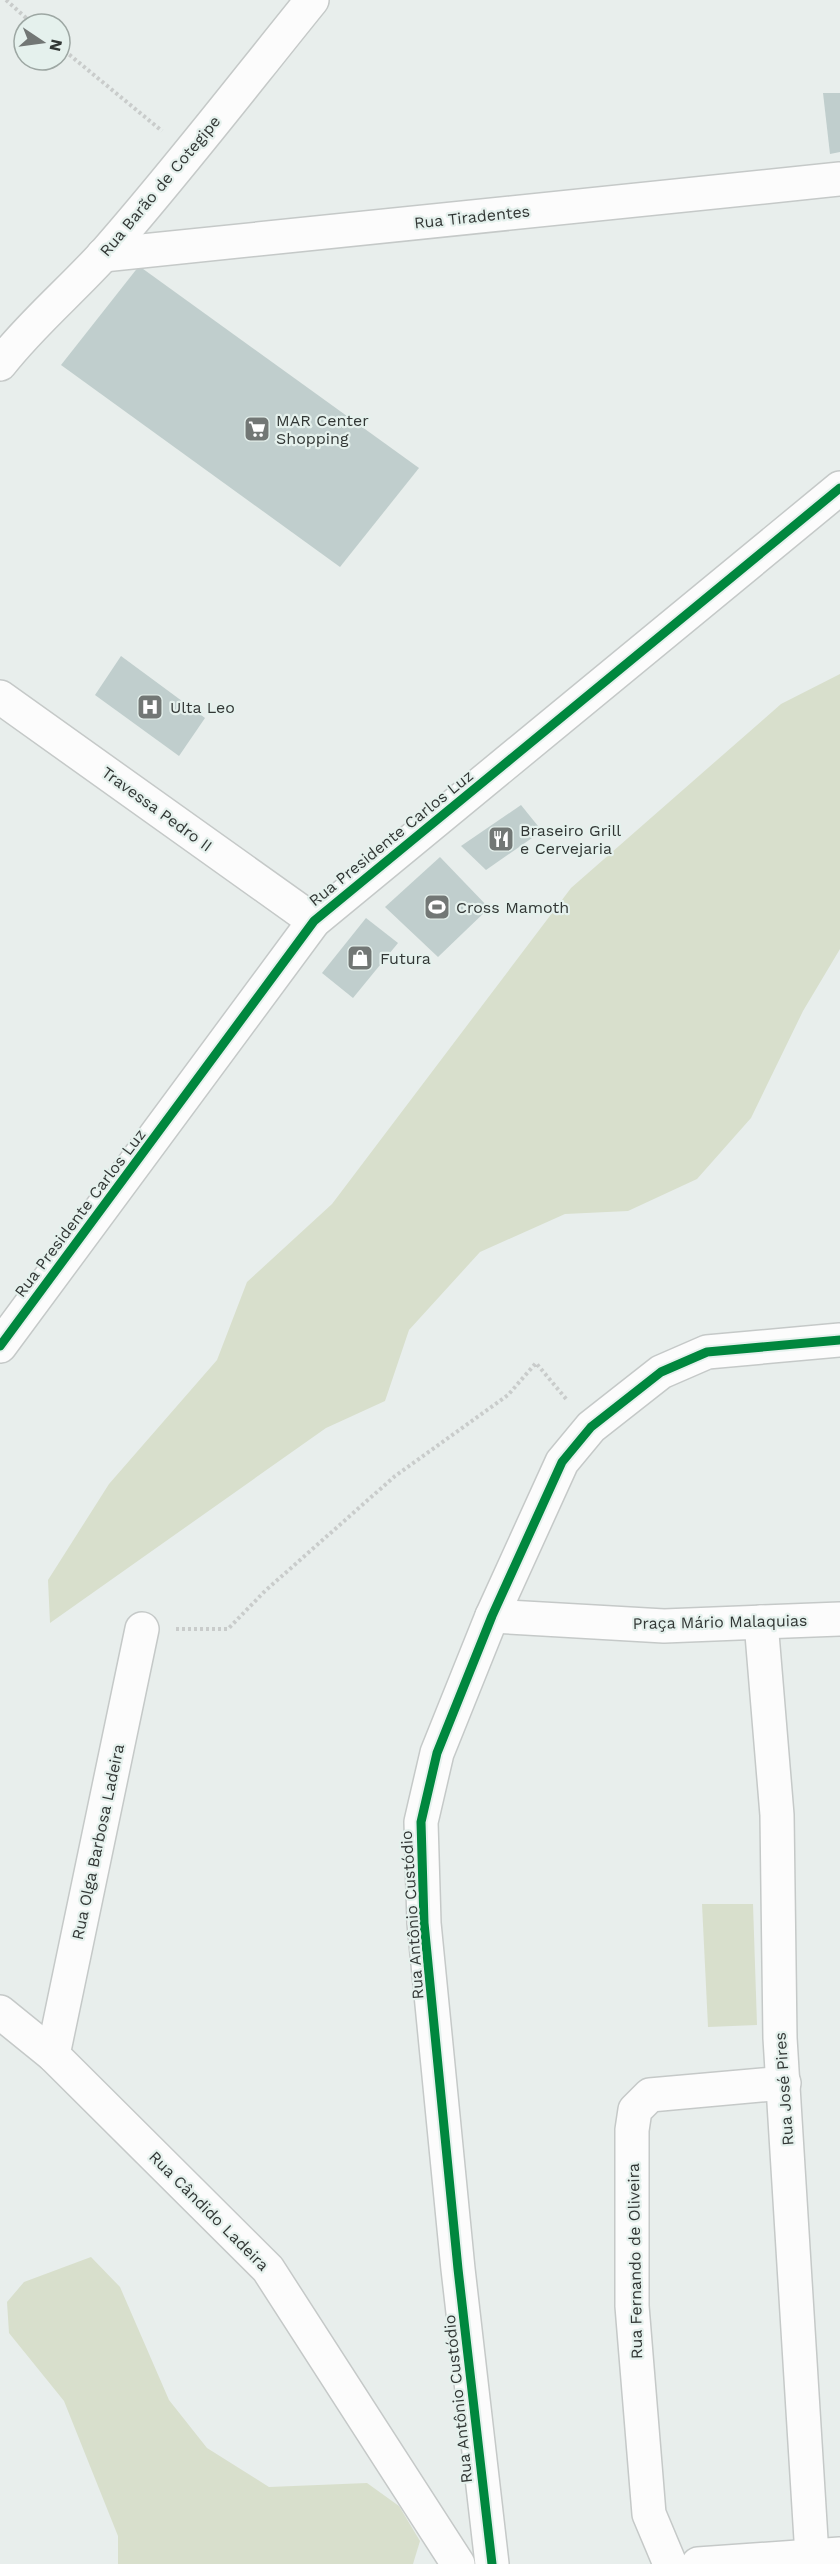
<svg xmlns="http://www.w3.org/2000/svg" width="840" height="2564" viewBox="0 0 840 2564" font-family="'Work Sans',sans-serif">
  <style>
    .green { fill: #d8dfcc }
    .building { fill: #c0cecd }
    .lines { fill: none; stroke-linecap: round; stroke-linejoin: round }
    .minor-casing { stroke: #c5c9c8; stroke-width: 36 }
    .path { stroke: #c9cccb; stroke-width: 4; stroke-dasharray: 3 3; stroke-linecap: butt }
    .minor { stroke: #fcfcfc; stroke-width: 33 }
    .cycleway-casing { stroke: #e5f1ed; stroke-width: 13 }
    .cycleway { stroke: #00873e; stroke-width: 9 }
    .labels { text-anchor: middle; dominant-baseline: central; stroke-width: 4.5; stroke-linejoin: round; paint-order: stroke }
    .street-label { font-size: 16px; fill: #323735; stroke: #e5f1ed }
    .poi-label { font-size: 16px; fill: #323735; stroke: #e5f1ed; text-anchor: start }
  </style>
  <rect width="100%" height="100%" fill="#e8eeec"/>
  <g class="green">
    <polygon points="840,674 840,949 803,1011 751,1118 697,1179 628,1211 565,1214 480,1252 409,1330 385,1401 326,1428 50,1623 48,1580 109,1484 217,1360 247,1282 332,1204 571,888 781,704"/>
    <polygon points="753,1904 757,2025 708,2027 702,1904"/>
    <polygon points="91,2257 120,2287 169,2400 207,2448 269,2487 367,2483 399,2506 420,2541 413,2564 118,2564 118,2536 64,2401 9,2333 7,2302 24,2282"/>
  </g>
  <g class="building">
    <polygon points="823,93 840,93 840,152 830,154"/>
    <polygon points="139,266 419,468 340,567 61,365"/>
    <polygon points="121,656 205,718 179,756 95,695"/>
    <polygon points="521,805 542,831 486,870 461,846"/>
    <polygon points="440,857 489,908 438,957 385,907"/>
    <polygon points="366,918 398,943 353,998 322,973"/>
  </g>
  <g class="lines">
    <g class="minor-casing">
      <g id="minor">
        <polyline points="103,255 840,179"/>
        <path d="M0,364C32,323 72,290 107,251C178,170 244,84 312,0"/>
        <polyline points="0,697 314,921"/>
        <polyline points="0,1346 314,921 840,488"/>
        <polyline points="492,1616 664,1626 840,1619"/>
        <polyline points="761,1622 777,1815 780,2038 812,2556"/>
        <polyline points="0,2012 53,2055 268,2269 458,2564"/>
        <polyline points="53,2055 142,1629"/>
        <polyline points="492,2564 458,2269 424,1923 421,1822 437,1753 492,1616 562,1462 591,1427 661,1372 707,1352 840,1340"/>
        <polyline points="670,2564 649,2514 632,2306 632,2130 635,2110 650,2095 784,2083"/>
        <polyline points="698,2564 840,2554"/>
      </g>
    </g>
    <g class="path">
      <polyline points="6,0 33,24"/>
      <polyline points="60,47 162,131"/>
      <polyline points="176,1629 228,1629 265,1591 395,1476 508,1395 536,1363 567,1400"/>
    </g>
    <use href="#minor" class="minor"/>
    <g class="cycleway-casing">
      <g id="cycleway">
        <polyline points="0,1346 314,921 840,488"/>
        <polyline points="492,2564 458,2269 424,1923 421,1822 437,1753 492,1616 562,1462 591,1427 661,1372 707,1352 840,1340"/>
      </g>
    </g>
    <use href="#cycleway" class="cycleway"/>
  </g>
  <defs>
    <g id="supermarket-square" transform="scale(1.35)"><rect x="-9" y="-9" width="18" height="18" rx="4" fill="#727775" stroke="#e5f1ed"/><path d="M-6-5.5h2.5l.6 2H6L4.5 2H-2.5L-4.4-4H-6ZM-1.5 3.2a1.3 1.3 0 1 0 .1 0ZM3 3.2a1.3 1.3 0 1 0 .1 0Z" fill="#fff"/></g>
    <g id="hospital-square" transform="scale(1.35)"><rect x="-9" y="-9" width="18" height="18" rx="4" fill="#727775" stroke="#e5f1ed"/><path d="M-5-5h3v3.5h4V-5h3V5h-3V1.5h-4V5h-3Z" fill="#fff"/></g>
    <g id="restaurant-square" transform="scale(1.35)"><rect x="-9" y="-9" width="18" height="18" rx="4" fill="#727775" stroke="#e5f1ed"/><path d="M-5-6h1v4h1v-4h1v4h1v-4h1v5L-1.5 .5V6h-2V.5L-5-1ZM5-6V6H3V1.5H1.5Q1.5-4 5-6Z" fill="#fff"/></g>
    <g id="stadium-square" transform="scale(1.35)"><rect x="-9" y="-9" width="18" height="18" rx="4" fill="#727775" stroke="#e5f1ed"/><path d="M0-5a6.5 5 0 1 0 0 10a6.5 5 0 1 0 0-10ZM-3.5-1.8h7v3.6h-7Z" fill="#fff"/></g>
    <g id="shop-square" transform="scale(1.35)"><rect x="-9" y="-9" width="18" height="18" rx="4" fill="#727775" stroke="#e5f1ed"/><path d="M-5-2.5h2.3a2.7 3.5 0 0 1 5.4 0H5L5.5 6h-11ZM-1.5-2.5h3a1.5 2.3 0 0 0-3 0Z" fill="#fff"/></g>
  </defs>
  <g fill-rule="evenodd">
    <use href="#supermarket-square" x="257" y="429"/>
    <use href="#hospital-square" x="150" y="707"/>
    <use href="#restaurant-square" x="501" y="839"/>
    <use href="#stadium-square" x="437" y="907"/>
    <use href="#shop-square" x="360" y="958"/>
  </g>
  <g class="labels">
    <g class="street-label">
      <text transform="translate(160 186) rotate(-50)">Rua Barão de Cotegipe</text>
      <text transform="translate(472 217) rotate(-6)">Rua Tiradentes</text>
      <text transform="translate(157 809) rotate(36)">Travessa Pedro II</text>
      <text transform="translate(391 838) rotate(-39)">Rua Presidente Carlos Luz</text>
      <text transform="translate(80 1213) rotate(-53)">Rua Presidente Carlos Luz</text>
      <text transform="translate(720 1622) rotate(-1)">Praça Mário Malaquias</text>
      <text transform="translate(98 1842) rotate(-78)">Rua Olga Barbosa Ladeira</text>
      <text transform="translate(412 1915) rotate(-94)">Rua Antônio Custódio</text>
      <text transform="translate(784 2089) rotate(-94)">Rua José Pires</text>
      <text transform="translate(209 2211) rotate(45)">Rua Cândido Ladeira</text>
      <text transform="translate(635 2261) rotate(-91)">Rua Fernando de Oliveira</text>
      <text transform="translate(458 2399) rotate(-96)">Rua Antônio Custódio</text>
    </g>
    <g class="poi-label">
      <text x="276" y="420">MAR Center<tspan x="276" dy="18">Shopping</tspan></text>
      <text x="170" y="707">Ulta Leo</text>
      <text x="520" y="830">Braseiro Grill<tspan x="520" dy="18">e Cervejaria</tspan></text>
      <text x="456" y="907">Cross Mamoth</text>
      <text x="380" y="958">Futura</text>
    </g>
  </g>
  <g transform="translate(42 42) rotate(103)"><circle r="28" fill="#e5f1ed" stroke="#9da7a3" stroke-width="1.5"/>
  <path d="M0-4.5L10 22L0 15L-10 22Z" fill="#727775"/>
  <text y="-9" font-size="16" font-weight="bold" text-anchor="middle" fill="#323735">N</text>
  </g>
</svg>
